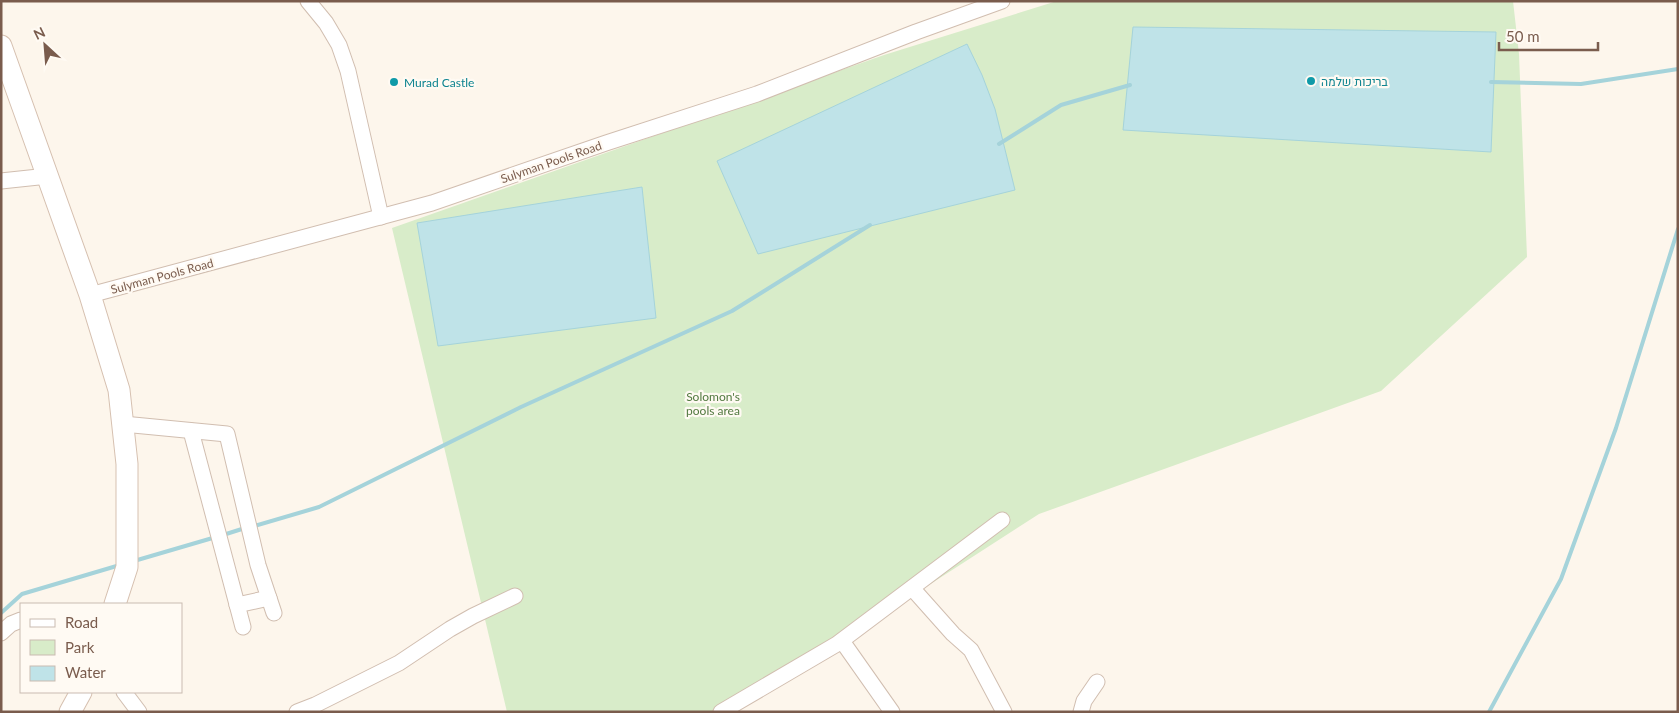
<svg xmlns="http://www.w3.org/2000/svg" width="1679" height="713" viewBox="0 0 1679 713" font-family="Lato,Heebo,sans-serif">
  <style>
    .green { fill: #d8ecc9 }
    .water { fill: #bfe3e8; stroke: #a5d3da }
    .lines { fill: none; stroke-linecap: round; stroke-linejoin: round }
    .stream { stroke: #a5d3da; stroke-width: 4 }
    .minor-casing { stroke: #d1beb0; stroke-width: 17 }
    .secondary-casing { stroke: #d6c0b0; stroke-width: 23 }
    .minor { stroke: #fff; stroke-width: 15 }
    .secondary { stroke: #fff; stroke-width: 21 }
    .culture-dot { fill: #0f9aa8; stroke: #fffaf3; stroke-width: 2 }
    .labels { text-anchor: middle; dominant-baseline: central; stroke-width: 4.5; stroke-linejoin: round; paint-order: stroke }
    .culture-label { font-size: 12px; fill: #0d838f; stroke: #fffaf3; text-anchor: start }
    .street-label { font-size: 12px; fill: #7a5c4d; stroke: #fffaf3 }
    .park-label { font-size: 12px; fill: #537a41; stroke: #fffaf3 }
  </style>
  <rect width="100%" height="100%" fill="#fdf6ec"/>
  <polygon class="green" points="1057,1 1513,1 1519,54 1527,257 1381,391 1039,514 732,712 507,712 392,228 884,55"/>
  <g class="water">
    <polygon points="1133,27 1496,32 1491,152 1123,130"/>
    <polygon points="967,44 982,75 995,109 1015,190 758,254 717,161"/>
    <polygon points="642,187 656,318 438,346 417,223"/>
  </g>
  <g class="lines">
    <g class="stream">
      <polyline points="1491,82 1581,84 1678,69"/>
      <polyline points="999,144 1061,105 1130,85"/>
      <polyline points="251,527 319,507 521,407 732,311 870,225"/>
      <polyline points="223,535 245,528"/>
      <polyline points="134,561 216,537"/>
      <polyline points="1,613 22,594 120,565"/>
      <polyline points="1489,712 1561,579 1616,428 1678,229"/>
    </g>
    <g class="minor-casing">
      <g id="minor">
        <polyline points="308,1 326,23 339,45 348,71 381,217"/>
        <polyline points="1,181 48,176"/>
        <polyline points="90,295 432,203 606,143 757,94 916,32 1002,1"/>
        <polyline points="123,424 227,434 258,565 274,613"/>
        <polyline points="191,431 243,627"/>
        <polyline points="912,588 953,634 971,650 1004,712"/>
        <polyline points="237,605 269,598"/>
        <polyline points="1,633 11,624 21,620"/>
        <polyline points="842,641 892,712"/>
        <polyline points="124,692 139,712"/>
        <polyline points="297,712 315,705 399,663 450,629 473,616 515,596"/>
        <polyline points="721,712 837,644 1002,520"/>
        <polyline points="1081,712 1084,701 1097,682"/>
      </g>
    </g>
    <g class="secondary-casing">
      <g id="secondary">
        <polyline points="1,46 90,295 119,390 127,464 127,567 115,604"/>
        <polyline points="70,712 81,692"/>
      </g>
    </g>
    <use href="#minor" class="minor"/>
    <use href="#secondary" class="secondary"/>
  </g>
  <g class="culture-dot">
    <circle cx="1311" cy="81" r="5"/>
    <circle cx="394" cy="82" r="5"/>
  </g>
  <g class="labels">
    <g class="culture-label">
      <text x="1321" y="81">בריכות שלמה</text>
      <text x="404" y="82">Murad Castle</text>
    </g>
    <g class="street-label">
      <text transform="translate(551 162) rotate(-19)">Sulyman Pools Road</text>
      <text transform="translate(162 276) rotate(-15)">Sulyman Pools Road</text>
    </g>
    <g class="park-label">
      <text x="713" y="396">Solomon's<tspan x="713" dy="14">pools area</tspan></text>
    </g>
  </g>
  <rect width="1679" height="713" fill="none" stroke="#7a5c4d" stroke-width="5"/>
  <rect x="20" y="603" width="162" height="90" fill="#fffaf3" stroke="#cabbb1"/>
  <rect x="30" y="619" width="25" height="8" fill="#ffffff" stroke="#cabbb1"/>
  <text x="65" y="628" font-size="15" fill="#7a5c4d">Road</text>
  <rect x="30" y="640" width="25" height="15" fill="#d8ecc9" stroke="#cabbb1"/>
  <text x="65" y="653" font-size="15" fill="#7a5c4d">Park</text>
  <rect x="30" y="666" width="25" height="15" fill="#bfe3e8" stroke="#cabbb1"/>
  <text x="65" y="678" font-size="15" fill="#7a5c4d">Water</text>
  <g transform="translate(45 45) rotate(334)" stroke="#fffaf3" stroke-width="4" paint-order="stroke">
  <path d="M0-4L9 19L0 12L-9 19Z" fill="#7a5c4d"/>
  <text y="-8" font-size="14" font-weight="bold" text-anchor="middle" fill="#7a5c4d">N</text>
  </g>
  <path d="M1499 42v8h99v-8" fill="none" stroke="#7a5c4d" stroke-width="2.5"/>
  <text x="1506" y="42" font-size="15" fill="#7a5c4d" stroke="#fffaf3" stroke-width="4" paint-order="stroke">50 m</text>
</svg>
